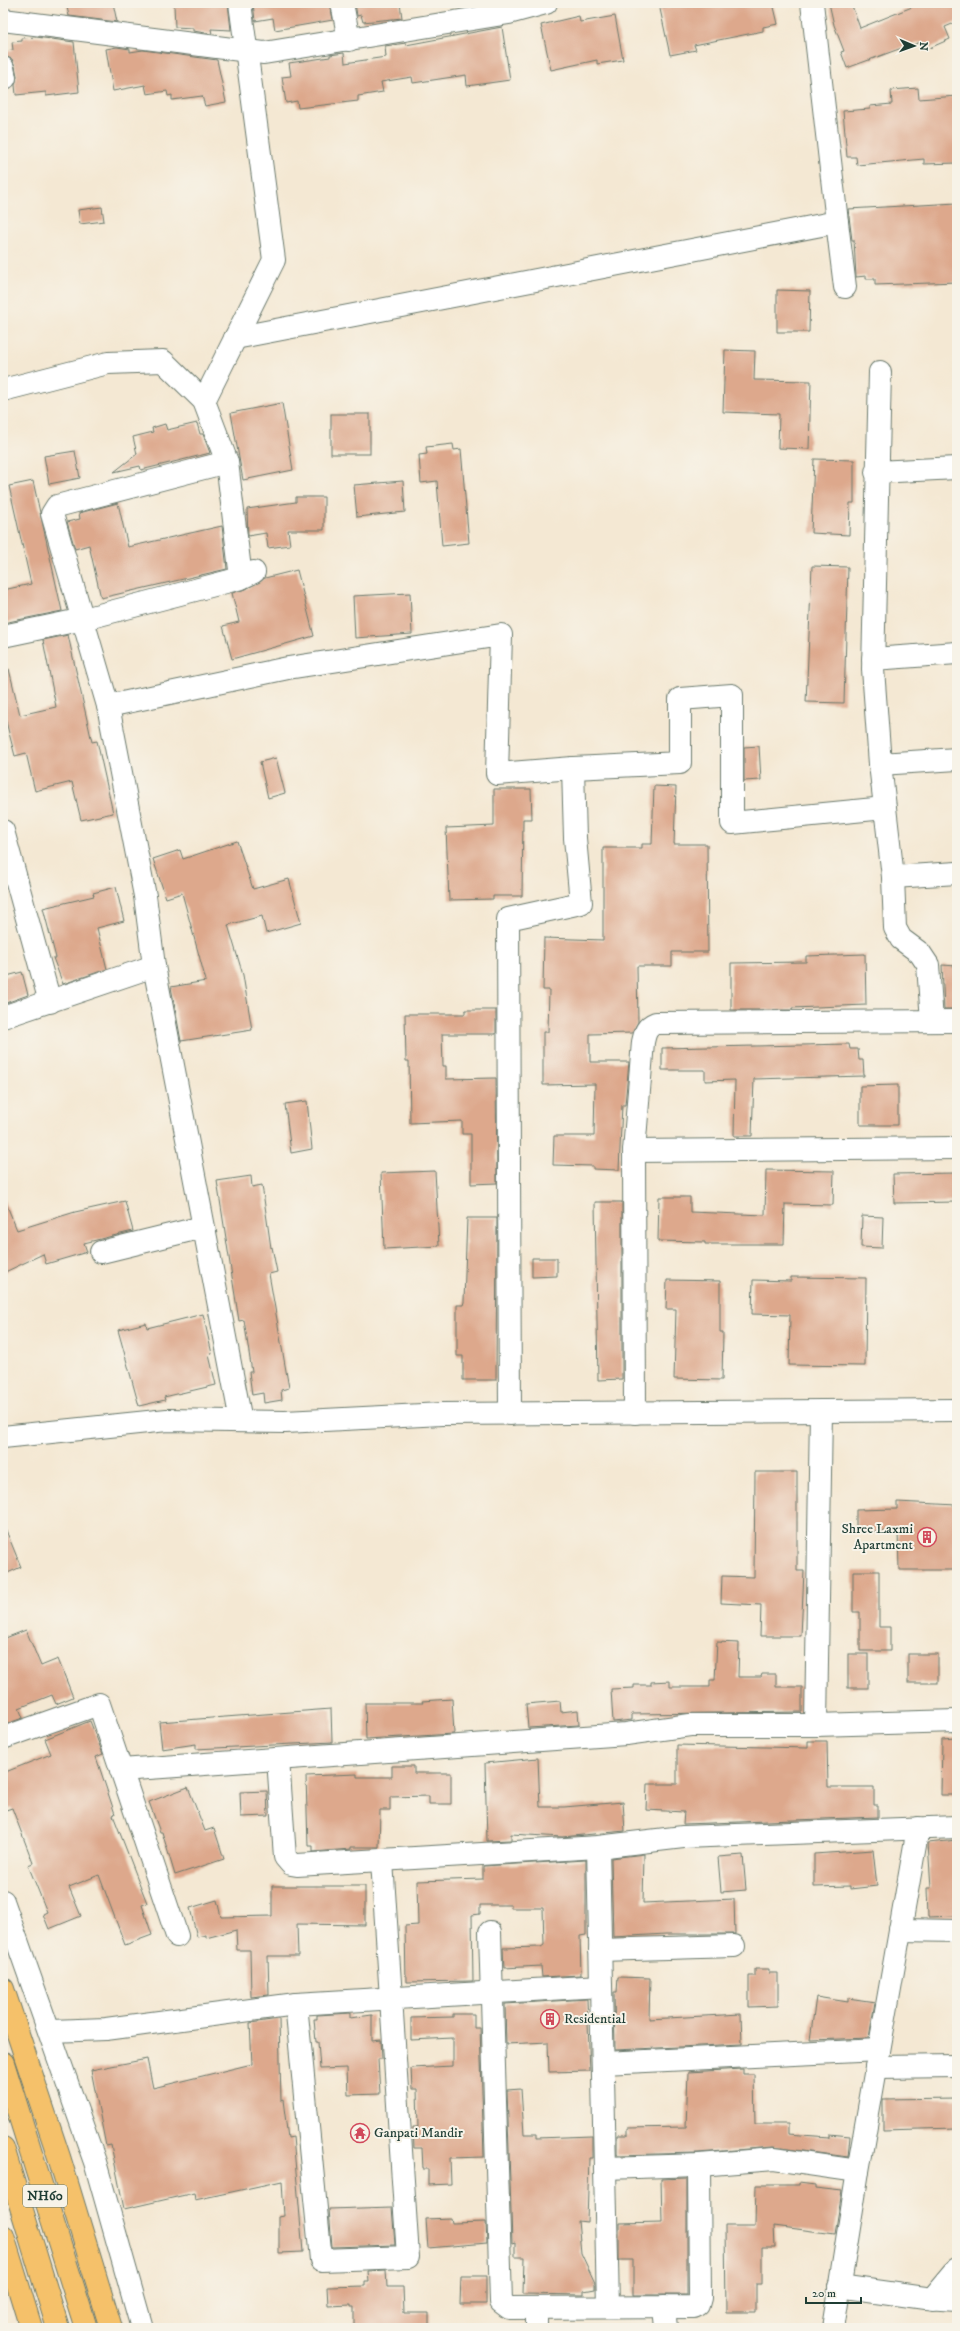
<svg xmlns="http://www.w3.org/2000/svg" width="960" height="2331" viewBox="0 0 960 2331" font-family="'IM FELL DW Pica',serif">
  <style>
    .building { fill: #dda88c }
    .lines { fill: none; stroke-linecap: round; stroke-linejoin: round }
    .minor-casing { stroke: #6a796c; stroke-width: 24 }
    .major-casing { stroke: #6a796c; stroke-width: 24 }
    .highway-casing { stroke: #6a796c; stroke-width: 24 }
    .minor { stroke: #fff; stroke-width: 22 }
    .major { stroke: #f5c16b; stroke-width: 22 }
    .highway { stroke: #f5c16b; stroke-width: 22 }
    .labels { text-anchor: middle; dominant-baseline: central; stroke-width: 4; stroke-linejoin: round; paint-order: stroke }
    .shield { fill: #f7f3e8; stroke: #60746a; stroke-width: 1 }
    .shield-label { font-size: 13px; font-weight: bold; fill: #1f3d34 }
    .poi-label { font-size: 14px; fill: #1f3d34; stroke: #f7f3e8; text-anchor: start }
  </style>
  <rect width="100%" height="100%" fill="#f7f3e8"/>
  <filter id="ink" filterUnits="userSpaceOnUse"><feTurbulence type="fractalNoise" baseFrequency=".025" numOctaves="2"/><feDisplacementMap in="SourceGraphic" scale="8" xChannelSelector="R" yChannelSelector="G"/><feConvolveMatrix kernelMatrix="1 2 1 2 8 2 1 2 1" color-interpolation-filters="sRGB"/></filter>
  <filter id="wash" filterUnits="userSpaceOnUse"><feTurbulence type="fractalNoise" baseFrequency=".012" numOctaves="4" result="noise"/><feDisplacementMap in="SourceGraphic" scale="16" xChannelSelector="R" yChannelSelector="G"/><feGaussianBlur stdDeviation="0.9" result="paint"/><feColorMatrix in="noise" values="0 0 0 0 0 0 0 0 0 0 0 0 0 0 0 0 0 1.4 0 .05"/><feComposite in="paint" operator="in"/></filter>
  <g filter="url(#wash)">
    <rect width="100%" height="100%" fill="#f4e8d3"/>
    <g id="blocks">
      <g class="building">
        <polygon points="66,3 113,3 117,22 69,16"/>
        <polygon points="190,3 228,3 231,30 211,29 212,34 193,31 193,28 175,27 174,5"/>
        <polygon points="253,3 330,3 333,20 275,30 273,18 255,21"/>
        <polygon points="355,3 400,3 402,18 363,22 361,15 357,16"/>
        <polygon points="672,3 773,3 778,24 763,27 763,31 694,45 696,50 670,55 660,9 673,6"/>
        <polygon points="829,3 851,3 860,28 912,7 910,3 957,3 957,22 945,27 950,39 925,50 921,42 910,46 910,45 847,68 841,52 844,51 834,25"/>
        <polygon points="579,16 580,22 615,16 623,60 597,64 597,60 551,70 541,25"/>
        <polygon points="502,27 510,80 467,86 466,75 413,83 412,77 381,82 383,92 358,96 358,101 298,108 297,101 286,103 282,77 291,76 289,63 330,57 330,55 344,53 345,63 386,57 385,46 406,43 406,45"/>
        <polygon points="36,37 74,42 79,92 46,96 46,92 16,95 15,85 17,76 15,66 12,59 4,56 4,51 13,50 12,42 22,41 22,38"/>
        <polygon points="117,47 130,49 130,52 143,50 217,60 226,102 205,106 202,96 172,100 172,95 168,96 167,91 147,94 145,85 113,91 106,49"/>
        <polygon points="918,88 919,99 957,96 957,163 924,164 924,159 857,165 856,157 847,157 843,111 870,109 870,106 892,104 891,90"/>
        <polygon points="957,203 957,282 875,285 875,279 866,279 866,276 856,277 854,240 852,240 848,209"/>
        <polygon points="102,207 104,221 80,224 78,210"/>
        <polygon points="777,290 810,291 809,332 777,332"/>
        <polygon points="725,350 755,351 754,380 811,381 809,449 778,448 779,414 723,412"/>
        <polygon points="282,403 293,470 243,480 231,413"/>
        <rect x="331" y="414" width="39" height="40"/>
        <polygon points="197,423 200,434 203,434 210,453 141,470 140,466 114,472 137,454 133,437 153,432 152,428 165,424 167,430"/>
        <polygon points="453,444 454,450 461,449 469,543 442,546 437,481 421,483 419,455 427,454 426,447"/>
        <polygon points="75,451 80,478 49,484 44,456"/>
        <polygon points="814,459 854,460 854,503 850,503 849,535 811,533"/>
        <polygon points="33,481 62,611 3,623 3,590 31,584 9,486"/>
        <polygon points="403,481 405,512 357,517 354,485"/>
        <polygon points="296,497 324,497 324,530 288,530 290,545 268,548 266,533 248,536 247,509 296,502"/>
        <polygon points="118,503 128,547 222,526 227,569 101,598 89,545 75,549 67,522 80,519 79,513"/>
        <polygon points="812,566 848,567 844,703 806,702"/>
        <polygon points="297,570 314,636 232,659 223,626 239,622 232,593 246,589 265,578"/>
        <polygon points="410,593 412,634 355,638 353,596"/>
        <polygon points="68,635 92,742 97,741 113,813 81,820 72,782 35,791 26,753 15,756 3,710 3,670 9,669 20,715 56,707 43,640"/>
        <polygon points="759,746 761,780 744,781 744,747"/>
        <polygon points="276,758 285,793 268,798 260,762"/>
        <polygon points="654,786 676,787 674,844 707,844 708,952 672,952 672,966 637,966 638,1022 632,1033 590,1034 590,1062 629,1062 625,1105 622,1105 619,1170 593,1169 593,1166 553,1165 554,1136 594,1136 595,1084 543,1085 543,1032 548,1032 549,990 543,990 544,938 603,940 603,848 642,848 642,844 652,844"/>
        <polygon points="494,789 531,789 532,819 523,819 522,896 493,896 493,899 449,900 446,828 494,826"/>
        <polygon points="237,841 253,889 289,879 301,923 266,933 262,916 228,925 243,975 252,1030 181,1041 171,987 206,981 182,893 166,898 153,859 180,850 183,859"/>
        <polygon points="116,887 124,921 97,928 107,969 63,984 53,958 56,958 43,908 94,896 93,893"/>
        <polygon points="865,954 866,1005 792,1008 792,1010 731,1010 731,963 806,962 806,956"/>
        <polygon points="942,965 957,966 957,1009 944,1009"/>
        <polygon points="22,972 28,995 3,1004 3,977"/>
        <polygon points="465,1010 496,1010 496,1034 442,1034 443,1066 446,1066 446,1079 496,1078 497,1183 471,1184 471,1134 462,1134 462,1121 410,1123 409,1061 406,1061 405,1014 465,1014"/>
        <polygon points="849,1044 850,1049 858,1049 859,1060 863,1060 864,1076 754,1079 752,1136 734,1136 735,1080 705,1081 705,1070 662,1070 662,1048"/>
        <polygon points="898,1085 898,1125 860,1125 860,1086"/>
        <polygon points="307,1101 312,1149 291,1153 285,1104"/>
        <polygon points="766,1170 834,1171 833,1205 785,1204 784,1244 705,1244 705,1242 658,1241 659,1197 690,1197 690,1212 765,1215"/>
        <polygon points="435,1171 439,1246 384,1249 381,1173"/>
        <polygon points="957,1173 957,1202 894,1203 893,1174"/>
        <polygon points="251,1176 252,1187 262,1185 271,1248 272,1247 277,1272 269,1274 289,1388 281,1390 282,1400 264,1403 263,1393 252,1395 249,1372 252,1372 244,1320 239,1321 217,1181"/>
        <polygon points="3,1196 17,1230 75,1212 125,1201 133,1231 84,1243 87,1252 46,1264 43,1254 3,1273"/>
        <polygon points="595,1202 622,1202 622,1379 598,1380"/>
        <polygon points="862,1216 883,1217 882,1248 861,1247"/>
        <polygon points="467,1218 497,1218 496,1380 463,1380 463,1356 457,1356 457,1305 463,1305 464,1302"/>
        <polygon points="532,1258 557,1258 557,1276 532,1277"/>
        <polygon points="791,1277 866,1278 865,1366 789,1365 790,1315 752,1314 753,1280 791,1281"/>
        <polygon points="667,1280 720,1281 720,1332 723,1332 722,1380 674,1379 676,1309 666,1309"/>
        <polygon points="203,1314 212,1354 209,1355 216,1385 164,1397 165,1400 139,1406 118,1330 146,1323 147,1328"/>
        <polygon points="755,1472 797,1472 797,1571 804,1571 801,1636 760,1636 761,1605 721,1603 722,1576 754,1577"/>
        <polygon points="897,1502 957,1505 957,1570 899,1570 898,1531 856,1532 856,1510 897,1509"/>
        <polygon points="3,1523 21,1567 3,1575"/>
        <polygon points="853,1571 879,1571 879,1627 890,1627 890,1651 860,1651 860,1612 853,1612"/>
        <polygon points="26,1630 41,1666 58,1659 73,1697 56,1704 52,1695 19,1708 23,1718 3,1725 3,1639"/>
        <polygon points="717,1642 739,1643 738,1677 761,1677 762,1674 776,1674 776,1687 802,1687 802,1712 632,1714 632,1720 613,1722 611,1689 634,1688 634,1685 651,1685 651,1682 670,1681 670,1687 710,1687 710,1680 715,1680"/>
        <rect x="848" y="1654" width="20" height="34"/>
        <rect x="908" y="1654" width="30" height="29"/>
        <polygon points="452,1699 454,1734 366,1739 365,1703 423,1703 422,1701"/>
        <polygon points="560,1701 561,1712 578,1710 579,1725 528,1728 526,1704"/>
        <polygon points="331,1709 332,1742 196,1749 196,1744 162,1749 159,1722"/>
        <polygon points="90,1721 103,1754 96,1757 115,1814 113,1815 147,1903 142,1905 152,1935 125,1945 99,1875 69,1887 81,1916 49,1929 43,1914 47,1912 28,1865 33,1863 12,1808 3,1811 3,1773 51,1754 45,1739"/>
        <polygon points="957,1738 957,1795 941,1795 942,1739"/>
        <polygon points="808,1741 827,1741 828,1787 874,1787 874,1805 878,1805 878,1817 683,1824 684,1812 646,1810 647,1784 677,1784 677,1745 808,1748"/>
        <polygon points="538,1758 540,1807 564,1807 623,1802 625,1831 562,1837 511,1834 511,1840 487,1841 485,1763"/>
        <polygon points="392,1766 414,1766 414,1773 451,1773 451,1804 429,1804 429,1796 390,1797 390,1810 380,1810 379,1847 351,1847 351,1849 313,1852 313,1846 308,1846 306,1776 357,1774 357,1777 392,1777"/>
        <polygon points="188,1787 205,1831 214,1828 224,1859 175,1875 162,1832 160,1832 149,1802"/>
        <polygon points="267,1791 268,1816 241,1817 240,1792"/>
        <polygon points="957,1840 957,1916 928,1917 927,1888 931,1888 928,1843"/>
        <polygon points="873,1850 877,1886 850,1889 850,1886 814,1887 814,1854"/>
        <polygon points="644,1854 643,1903 734,1899 735,1934 666,1934 613,1937 611,1858"/>
        <polygon points="743,1855 746,1890 721,1892 718,1857"/>
        <polygon points="586,1860 586,1935 580,1936 581,1975 542,1977 541,1966 504,1968 503,1948 541,1947 544,1945 543,1908 511,1908 511,1905 480,1905 480,1914 472,1915 473,1981 406,1982 405,1926 418,1925 417,1881 483,1879 483,1866"/>
        <polygon points="272,1886 365,1886 365,1925 297,1924 298,1956 268,1956 269,1995 251,1997 250,1950 237,1950 236,1930 206,1938 206,1935 197,1937 190,1908 217,1900 221,1917 272,1916"/>
        <polygon points="755,1969 769,1969 769,1973 778,1973 778,2006 749,2007 749,1976 755,1976"/>
        <polygon points="618,1977 650,1978 649,2019 741,2014 742,2044 615,2050 614,1992 617,1992"/>
        <polygon points="816,1997 848,2002 848,1998 875,2002 869,2038 810,2040"/>
        <polygon points="587,1999 590,2071 549,2072 548,2042 506,2044 505,2004"/>
        <polygon points="350,2013 350,2018 372,2015 372,2041 381,2040 382,2059 378,2059 380,2094 348,2095 347,2068 320,2069 318,2042 316,2042 314,2019 317,2019 317,2015"/>
        <polygon points="453,2014 474,2014 474,2028 480,2028 484,2157 450,2158 451,2184 428,2185 428,2169 423,2169 422,2148 414,2148 413,2127 418,2127 417,2089 412,2089 411,2068 453,2066 453,2038 411,2040 411,2018 453,2017"/>
        <polygon points="279,2019 281,2101 283,2100 288,2138 293,2137 303,2252 279,2253 279,2217 284,2216 282,2181 195,2200 194,2193 124,2209 111,2145 106,2146 91,2070 147,2059 153,2088 252,2064 250,2023"/>
        <polygon points="743,2069 743,2074 754,2074 755,2124 788,2124 788,2134 829,2137 829,2134 850,2136 848,2157 773,2147 698,2153 617,2155 617,2135 627,2135 627,2128 686,2127 688,2072"/>
        <polygon points="521,2089 524,2134 537,2134 537,2138 592,2136 592,2158 589,2158 587,2222 578,2221 581,2253 595,2283 595,2289 584,2291 584,2295 523,2294 524,2257 515,2257 515,2242 512,2243 507,2090"/>
        <polygon points="957,2098 957,2128 883,2130 883,2099"/>
        <polygon points="687,2178 687,2295 633,2295 633,2260 619,2260 619,2223 662,2222 661,2179"/>
        <polygon points="799,2183 815,2185 815,2188 842,2191 835,2234 774,2226 775,2247 762,2247 762,2284 756,2284 756,2312 726,2312 725,2226 755,2226 756,2185 799,2185"/>
        <polygon points="392,2207 395,2245 332,2247 329,2209"/>
        <polygon points="451,2218 452,2223 486,2222 487,2243 428,2248 426,2219"/>
        <polygon points="386,2270 387,2287 403,2287 404,2313 429,2313 429,2328 354,2328 354,2307 351,2307 351,2305 328,2306 327,2287 365,2286 365,2282 369,2282 368,2271"/>
        <polygon points="461,2276 486,2276 486,2304 460,2304"/>
      </g>
    </g>
  </g>
  <g filter="url(#ink)">
    <use href="#blocks" fill-opacity="0" stroke="#6a796c" stroke-width="1"/>
    <g class="lines">
      <g class="minor-casing">
        <g id="minor">
          <polyline points="342,3 349,40"/>
          <polyline points="3,20 264,53 509,13 546,3"/>
          <polyline points="3,68 5,78 3,79"/>
          <polyline points="837,222 845,287"/>
          <polyline points="235,338 837,222 812,3"/>
          <polyline points="880,372 873,669 880,764 893,877 895,928 901,939 920,953 928,965 932,1021"/>
          <polyline points="3,390 108,363 163,361 204,401 227,462 241,578"/>
          <polyline points="204,401 274,260 240,3"/>
          <polyline points="227,462 57,506 52,514 108,706 145,896 154,966 241,1421"/>
          <polyline points="876,472 957,468"/>
          <polyline points="3,636 84,619 241,578 254,572"/>
          <polyline points="873,659 957,653"/>
          <polyline points="108,706 288,668 501,635 497,774 573,768"/>
          <polyline points="880,764 957,759"/>
          <polyline points="3,831 50,1002"/>
          <polyline points="893,877 957,873"/>
          <polyline points="3,1017 154,966"/>
          <polyline points="634,1151 957,1148"/>
          <polyline points="101,1252 203,1227"/>
          <path d="M635,1413L634,1151L643,1042C645,1033 646,1027 656,1023L957,1021"/>
          <polyline points="510,1414 508,919 581,903 575,838 573,768 680,763 680,699 732,695 732,823 885,808"/>
          <polyline points="3,1437 167,1420 285,1422 442,1414 957,1410"/>
          <polyline points="816,1725 821,1411"/>
          <polyline points="3,1738 99,1704 177,1936"/>
          <polyline points="278,1759 285,1857 291,1864 297,1865 598,1847 683,1837 957,1827"/>
          <polyline points="121,1770 626,1734 690,1725 816,1725 957,1721"/>
          <polyline points="598,1847 608,2307"/>
          <polyline points="3,1901 95,2162 142,2328"/>
          <polyline points="900,1930 957,1931"/>
          <polyline points="490,1932 501,2302 509,2308 694,2307 698,2305 700,2298 699,2165"/>
          <polyline points="600,1950 734,1946"/>
          <polyline points="296,2004 321,2260 408,2257 382,1861"/>
          <polyline points="51,2031 106,2029 296,2004 601,1986"/>
          <polyline points="603,2063 879,2050"/>
          <polyline points="876,2067 957,2066"/>
          <polyline points="605,2168 699,2165 774,2159 858,2171"/>
          <polyline points="839,2286 925,2298 957,2300"/>
          <polyline points="932,2299 957,2269"/>
          <polyline points="664,2307 666,2328"/>
          <polyline points="537,2328 537,2308"/>
          <polyline points="833,2328 858,2171 918,1828"/>
        </g>
      </g>
      <g class="major-casing">
        <g id="major">
          <polyline points="3,1989 59,2157 111,2328"/>
          <polyline points="3,2236 31,2328"/>
        </g>
      </g>
      <g class="highway-casing">
        <g id="highway">
          <polyline points="3,2063 86,2328"/>
          <polyline points="3,2148 58,2328"/>
        </g>
      </g>
      <use href="#minor" class="minor"/>
      <use href="#major" class="major"/>
      <use href="#highway" class="highway"/>
    </g>
  </g>
  <defs>
    <g id="building-ring" transform="scale(1)"><circle r="9.5" fill="#f7f3e8" stroke="#d1495b" stroke-width="1.5"/><path d="M-4-6H4V6H1V3H-1V6H-4ZM-2.5-4.3h1.7v1.8h-1.7ZM.8-4.3h1.7v1.8H.8ZM-2.5-1h1.7V.8h-1.7ZM.8-1h1.7V.8H.8Z" fill="#d1495b"/></g>
    <g id="temple-ring" transform="scale(1)"><circle r="9.5" fill="#f7f3e8" stroke="#d1495b" stroke-width="1.5"/><path d="M0-6L5-2H3V0L6.5 2.5H4V6H1.5V3h-3V6H-4V2.5H-6.5L-3 0V-2H-5Z" fill="#d1495b"/></g>
  </defs>
  <g fill-rule="evenodd">
    <use href="#building-ring" x="927" y="1537"/>
    <use href="#building-ring" x="550" y="2019"/>
    <use href="#temple-ring" x="360" y="2133"/>
  </g>
  <g class="labels">
    <rect class="shield" x="23" y="2185" width="44" height="22" rx="3"/>
    <g class="shield-label">
      <text x="45" y="2196">NH60</text>
    </g>
    <g class="poi-label">
      <text x="913" y="1529" text-anchor="end">Shree Laxmi<tspan x="913" dy="16">Apartment</tspan></text>
      <text x="564" y="2019">Residential</text>
      <text x="374" y="2133">Ganpati Mandir</text>
    </g>
  </g>
  <rect width="960" height="2331" fill="none" stroke="#f7f3e8" stroke-width="16"/>
  <g transform="translate(914 46) rotate(92)" stroke="#f7f3e8" stroke-width="3" paint-order="stroke">
  <path d="M0-3L7 15L0 10L-7 15Z" fill="#1f3d34"/>
  <text y="-6" font-size="11" font-weight="bold" text-anchor="middle" fill="#1f3d34">N</text>
  </g>
  <path d="M806 2297v6h55v-6" fill="none" stroke="#1f3d34" stroke-width="2"/>
  <text x="812" y="2297" font-size="12" fill="#1f3d34" stroke="#f7f3e8" stroke-width="3" paint-order="stroke">20 m</text>
</svg>
